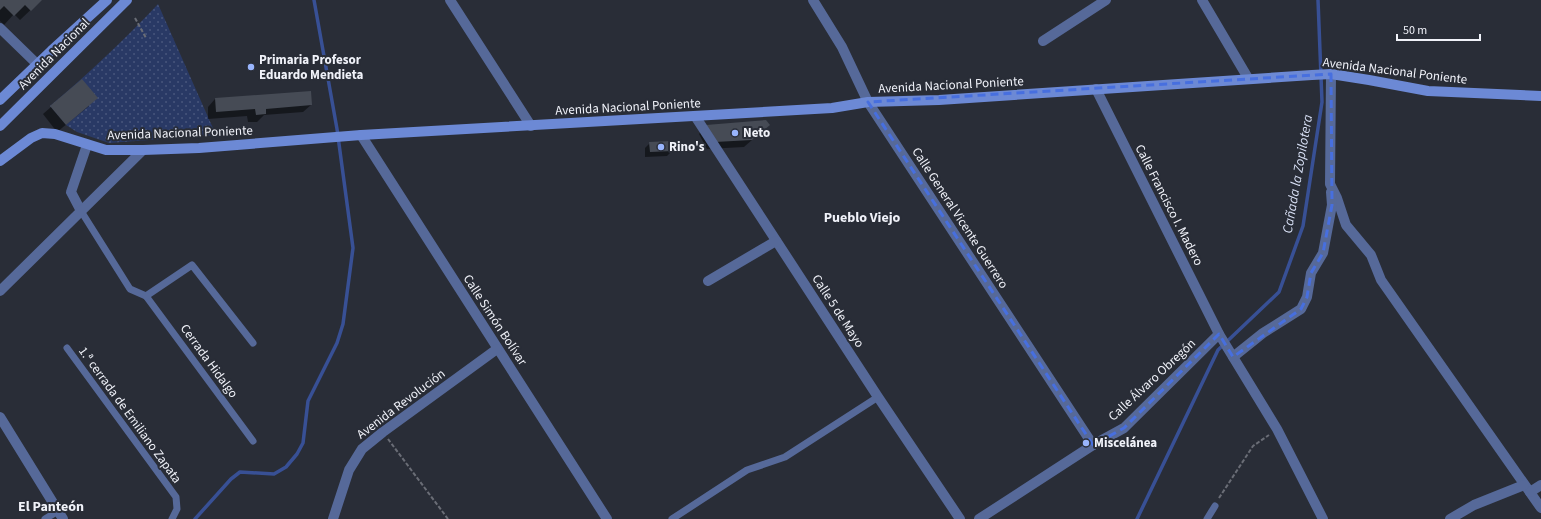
<svg xmlns="http://www.w3.org/2000/svg" width="1541" height="519" viewBox="0 0 1541 519" font-family="'Source Sans 3',sans-serif">
  <style>
    .grass { fill: url(#grass-dots) }
    .shadow { fill: #0007 }
    .lines { fill: none; stroke-linecap: round; stroke-linejoin: round }
    .stream { stroke: #385095; stroke-width: 3.5 }
    .building { fill: #464b55 }
    .path { stroke: #6a6d76; stroke-width: 2; stroke-dasharray: 4 2; stroke-linecap: butt }
    .lane { stroke: #566999; stroke-width: 7 }
    .street { stroke: #566999; stroke-width: 10 }
    .secondary { stroke: #6c89d5; stroke-width: 10 }
    .marked { fill: none; stroke: #476fdf; stroke-width: 3; stroke-dasharray: 8 5; stroke-linejoin: round }
    .poi-dot { fill: #99b5fd; stroke: #292d37; stroke-width: 1.5 }
    .labels { text-anchor: middle; dominant-baseline: central; stroke-width: 4; stroke-linejoin: round; paint-order: stroke }
    .street-label { font-size: 13px; fill: #f0f2f9; stroke: #292d37 }
    .poi-label { font-size: 13px; font-weight: bold; fill: #f0f2f9; stroke: #292d37; text-anchor: start }
    .water-label { font-size: 14px; font-style: italic; fill: #d7dff4; stroke: #292d37 }
    .neighbourhood-label { font-size: 14px; font-weight: bold; fill: #f0f2f9; stroke: #292d37 }
  </style>
  <defs>
    <pattern id="grass-dots" width="8" height="8" patternUnits="userSpaceOnUse"><rect width="8" height="8" fill="#293965"/><path d="M2 2h.1M6 6h.1" fill="none" stroke="#48567c" stroke-width="1.8" stroke-linecap="round"/></pattern>
  </defs>
  <rect width="100%" height="100%" fill="#292d37"/>
  <path class="grass" d="M158,4L216,135L109,143L77,132L66,125L50,106C88,74 124,40 158,4Z"/>
  <g class="shadow">
    <polygon points="0,0 41,0 20,20 14,14 4,25 0,21"/>
    <polygon points="82,80 89,106 57,132 43,114"/>
    <polygon points="215,99 311,105 303,112 264,115 257,122 248,122 247,116 208,119 208,107"/>
    <polygon points="706,126 761,132 744,147 707,149 699,134"/>
    <polygon points="650,143 672,151 667,156 645,157 645,148"/>
  </g>
  <g class="lines">
    <g class="stream">
      <polyline points="195,519 231,479 240,472 274,474 286,467 297,454 303,443 308,401 337,343 343,324 353,248 337,129 314,0"/>
      <polyline points="1137,519 1218,350 1279,292 1303,226 1322,102 1318,0"/>
    </g>
  </g>
  <g class="building">
    <polygon points="0,0 42,0 31,11 25,5 14,16 4,6 0,10"/>
    <polygon points="82,79 98,98 66,125 50,106"/>
    <polygon points="311,91 312,105 266,109 266,114 256,115 255,109 216,112 215,98"/>
    <polygon points="766,120 770,125 752,140 715,142 706,125"/>
    <polygon points="672,141 673,151 650,152 649,142"/>
  </g>
  <g class="lines">
    <g class="path">
      <polyline points="135,18 146,38"/>
      <polyline points="388,439 448,519"/>
      <polyline points="1219,498 1253,446 1269,435"/>
    </g>
    <g class="lane">
      <polyline points="81,211 130,289 146,296 253,441"/>
      <polyline points="146,296 192,265 253,343"/>
      <polyline points="67,348 176,497 177,509 172,519"/>
      <polyline points="45,519 58,511"/>
      <polyline points="672,519 747,470 785,457 878,397"/>
      <polyline points="1207,519 1215,506"/>
    </g>
    <g class="street">
      <polyline points="450,0 531,126"/>
      <polyline points="813,0 842,47 868,102 1093,445"/>
      <polyline points="1202,0 1248,78"/>
      <polyline points="0,28 37,64"/>
      <polyline points="1043,41 1106,0"/>
      <polyline points="1331,74 1330,184 1337,198 1346,225 1371,255 1381,280 1541,508"/>
      <polyline points="1096,89 1219,334 1277,429 1323,519"/>
      <polyline points="695,116 878,397 960,519"/>
      <polyline points="361,135 607,519"/>
      <polyline points="81,211 71,192 87,145"/>
      <polyline points="708,281 776,241"/>
      <polyline points="0,291 143,150"/>
      <polyline points="1233,357 1263,333 1301,309 1307,297 1311,273 1323,253 1332,205 1331,192"/>
      <polyline points="0,417 63,519"/>
      <polyline points="1530,492 1541,485"/>
      <polyline points="333,519 349,470 362,449 383,432 497,349"/>
      <polyline points="979,519 1093,445 1124,428 1219,334"/>
      <polyline points="1450,519 1474,505 1524,485"/>
    </g>
    <g class="secondary">
      <polyline points="0,100 51,51 107,0"/>
      <polyline points="0,126 127,0"/>
      <polyline points="0,161 31,138 42,133 55,134 106,150 143,150 199,148 361,135 832,108 868,102 939,100 1312,75 1331,74 1369,80 1428,91 1541,96"/>
    </g>
  </g>
  <path class="marked" d="M1331,74L1332,205L1323,253L1311,273L1307,297L1301,309L1233,357L1219,334L1124,428L1093,445L868,102Z"/>
  <g class="poi-dot">
    <circle cx="251" cy="67" r="4"/>
    <circle cx="735" cy="133" r="4"/>
    <circle cx="661" cy="147" r="4"/>
    <circle cx="1086" cy="443" r="4"/>
  </g>
  <g class="labels">
    <g class="street-label">
      <text transform="translate(54 54) rotate(-45)">Avenida Nacional</text>
      <text transform="translate(1395 71) rotate(7)">Avenida Nacional Poniente</text>
      <text transform="translate(951 85) rotate(-3)">Avenida Nacional Poniente</text>
      <text transform="translate(628 107) rotate(-3)">Avenida Nacional Poniente</text>
      <text transform="translate(180 133) rotate(-2)">Avenida Nacional Poniente</text>
      <text transform="translate(1169 205) rotate(63)">Calle Francisco I. Madero</text>
      <text transform="translate(960 218) rotate(57)">Calle General Vicente Guerrero</text>
      <text transform="translate(838 311) rotate(57)">Calle 5 de Mayo</text>
      <text transform="translate(495 320) rotate(57)">Calle Simón Bolívar</text>
      <text transform="translate(209 361) rotate(54)">Cerrada Hidalgo</text>
      <text transform="translate(1152 380) rotate(-43)">Calle Álvaro Obregón</text>
      <text transform="translate(401 404) rotate(-37)">Avenida Revolución</text>
      <text transform="translate(130 415) rotate(54)">1.ª cerrada de Emiliano Zapata</text>
    </g>
    <g class="poi-label">
      <text x="259" y="60">Primaria Profesor<tspan x="259" dy="15">Eduardo Mendieta</tspan></text>
      <text x="743" y="133">Neto</text>
      <text x="669" y="147">Rino's</text>
      <text x="1094" y="443">Miscelánea</text>
    </g>
    <g class="water-label">
      <text transform="translate(1298 174) rotate(-80)">Cañada la Zopilotera</text>
    </g>
    <g class="neighbourhood-label">
      <text x="862" y="218">Pueblo Viejo</text>
      <text x="51" y="507">El Panteón</text>
    </g>
  </g>
  <path d="M1397 34v6h83v-6" fill="none" stroke="#f0f2f9" stroke-width="2"/>
  <text x="1403" y="34" font-size="12" fill="#f0f2f9" stroke="#292d37" stroke-width="3" paint-order="stroke">50 m</text>
</svg>
